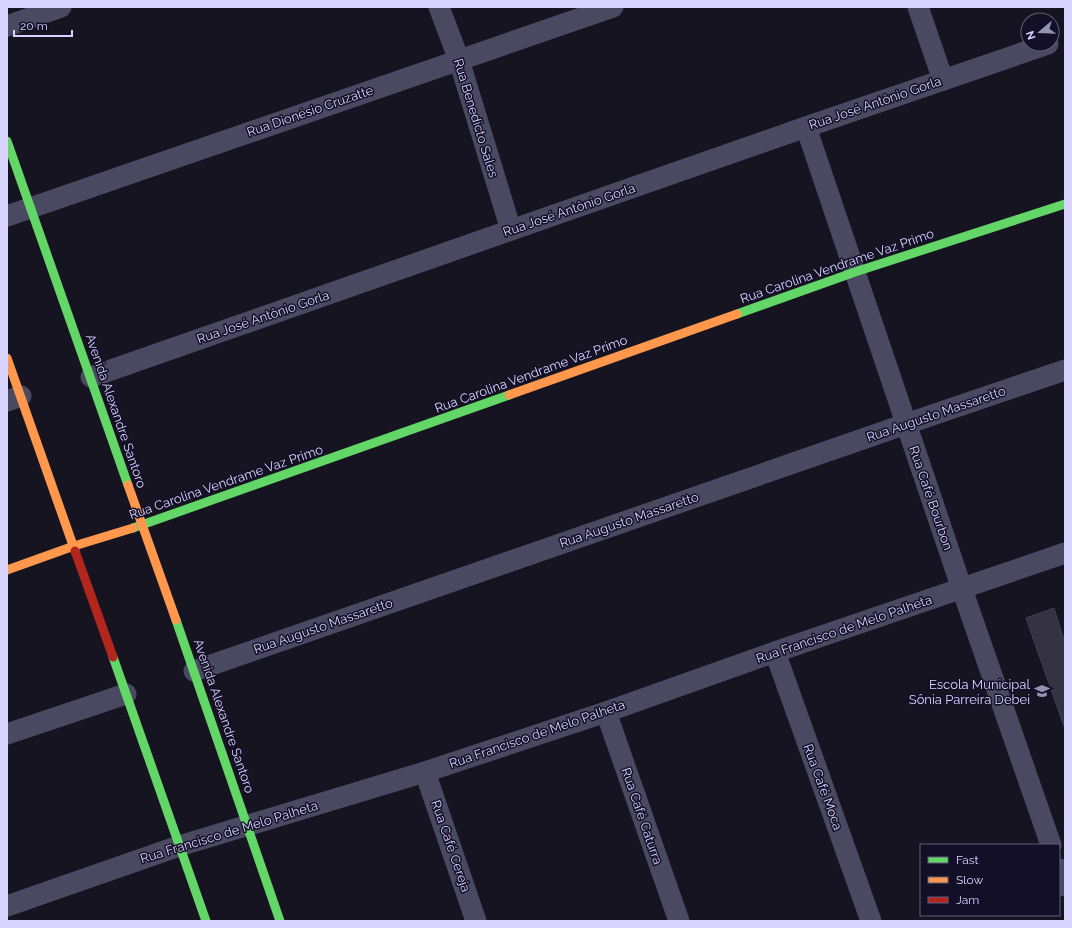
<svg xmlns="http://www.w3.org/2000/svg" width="1072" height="928" viewBox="0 0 1072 928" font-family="Raleway,sans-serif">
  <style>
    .building { fill: #343243; stroke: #433f54 }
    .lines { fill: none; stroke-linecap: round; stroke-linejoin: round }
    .street { stroke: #4a4962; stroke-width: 21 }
    .fast { stroke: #63d668; stroke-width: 9 }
    .slow { stroke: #ff974d; stroke-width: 9 }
    .jam { stroke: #b3261e; stroke-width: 9 }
    .labels { text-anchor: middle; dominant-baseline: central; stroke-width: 3; stroke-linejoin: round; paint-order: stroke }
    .street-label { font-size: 13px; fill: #d9d4ff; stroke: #130f26 }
    .poi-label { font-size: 13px; fill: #d9d4ff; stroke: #130f26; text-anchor: end }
  </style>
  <rect width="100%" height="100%" fill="#161421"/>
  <polygon class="building" points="1054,608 1063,637 1065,637 1065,729 1026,618"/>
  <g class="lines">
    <g class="street">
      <polyline points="439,7 459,60 511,230"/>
      <polyline points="918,7 943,80"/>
      <polyline points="7,26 61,7"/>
      <polyline points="806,127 962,589 1051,845"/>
      <polyline points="7,216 613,7"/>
      <polyline points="91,377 806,127 1048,44"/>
      <polyline points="7,401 21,396"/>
      <polyline points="775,652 871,921"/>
      <polyline points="194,671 906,424 1065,370"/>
      <polyline points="606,712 679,921"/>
      <polyline points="7,734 126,694"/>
      <polyline points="425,772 476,921"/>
      <polyline points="1059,869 1065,886"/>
      <polyline points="7,906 179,846 425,772 606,712 775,652 1065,553"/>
    </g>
    <g class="fast">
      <polyline points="7,141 128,485"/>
      <polyline points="737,314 855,272 1065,204"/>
      <polyline points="133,528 509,395"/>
      <polyline points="176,620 280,921"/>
      <polyline points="113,657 206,921"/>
    </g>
    <g class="slow">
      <polyline points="7,358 75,551"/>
      <polyline points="509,395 737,314"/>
      <polyline points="128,485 176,620"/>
      <polyline points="7,570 74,546 133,528"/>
    </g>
    <polyline class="jam" points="75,551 113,657"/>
  </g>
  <defs>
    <g id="school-bare" transform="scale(1.2)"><path d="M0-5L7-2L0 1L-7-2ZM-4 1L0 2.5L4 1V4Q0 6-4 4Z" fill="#9591b1" stroke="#130f26" stroke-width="2.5" paint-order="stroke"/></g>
  </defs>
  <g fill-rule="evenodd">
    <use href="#school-bare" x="1042" y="691"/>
  </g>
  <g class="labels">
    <g class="street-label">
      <text transform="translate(875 103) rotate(-19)">Rua José Antônio Gorla</text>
      <text transform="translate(310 111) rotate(-19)">Rua Dionésio Cruzatte</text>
      <text transform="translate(476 118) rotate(73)">Rua Benedicto Sales</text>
      <text transform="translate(569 210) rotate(-19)">Rua José Antônio Gorla</text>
      <text transform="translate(837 266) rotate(-19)">Rua Carolina Vendrame Vaz Primo</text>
      <text transform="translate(263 317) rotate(-19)">Rua José Antônio Gorla</text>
      <text transform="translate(531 374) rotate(-20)">Rua Carolina Vendrame Vaz Primo</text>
      <text transform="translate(116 411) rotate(71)">Avenida Alexandre Santoro</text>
      <text transform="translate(936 414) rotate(-19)">Rua Augusto Massaretto</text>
      <text transform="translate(226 482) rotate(-19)">Rua Carolina Vendrame Vaz Primo</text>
      <text transform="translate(931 498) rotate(71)">Rua Café Bourbon</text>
      <text transform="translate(629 520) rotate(-19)">Rua Augusto Massaretto</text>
      <text transform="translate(323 626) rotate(-19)">Rua Augusto Massaretto</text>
      <text transform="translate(844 629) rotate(-19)">Rua Francisco de Melo Palheta</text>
      <text transform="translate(224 716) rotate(71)">Avenida Alexandre Santoro</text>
      <text transform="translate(537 734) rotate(-19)">Rua Francisco de Melo Palheta</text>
      <text transform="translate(823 787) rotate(70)">Rua Café Moca</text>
      <text transform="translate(642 816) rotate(71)">Rua Café Caturra</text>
      <text transform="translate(229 832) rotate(-17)">Rua Francisco de Melo Palheta</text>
      <text transform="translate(451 846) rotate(71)">Rua Café Cereja</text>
    </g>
    <g class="poi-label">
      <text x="1030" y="684">Escola Municipal<tspan x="1030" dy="15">Sônia Parreira Debei</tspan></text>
    </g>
  </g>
  <rect width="1072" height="928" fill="none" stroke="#d9d4ff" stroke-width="16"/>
  <rect x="920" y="844" width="140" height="72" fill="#130f26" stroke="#625e7d"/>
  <rect x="928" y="857" width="20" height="6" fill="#63d668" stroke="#625e7d"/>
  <text x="956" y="864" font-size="12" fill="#d9d4ff">Fast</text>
  <rect x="928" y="877" width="20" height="6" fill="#ff974d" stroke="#625e7d"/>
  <text x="956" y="884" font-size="12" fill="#d9d4ff">Slow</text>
  <rect x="928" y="897" width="20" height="6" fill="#b3261e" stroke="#625e7d"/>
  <text x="956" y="904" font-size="12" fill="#d9d4ff">Jam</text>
  <g transform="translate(1040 32) rotate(251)"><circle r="19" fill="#130f26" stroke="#625e7d"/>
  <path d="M0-3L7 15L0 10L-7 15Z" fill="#9591b1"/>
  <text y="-6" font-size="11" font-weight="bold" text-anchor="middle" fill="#d9d4ff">N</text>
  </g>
  <path d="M14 30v6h58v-6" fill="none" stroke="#d9d4ff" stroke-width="2"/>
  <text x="20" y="30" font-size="12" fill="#d9d4ff" stroke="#130f26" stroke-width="3" paint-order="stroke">20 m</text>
</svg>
